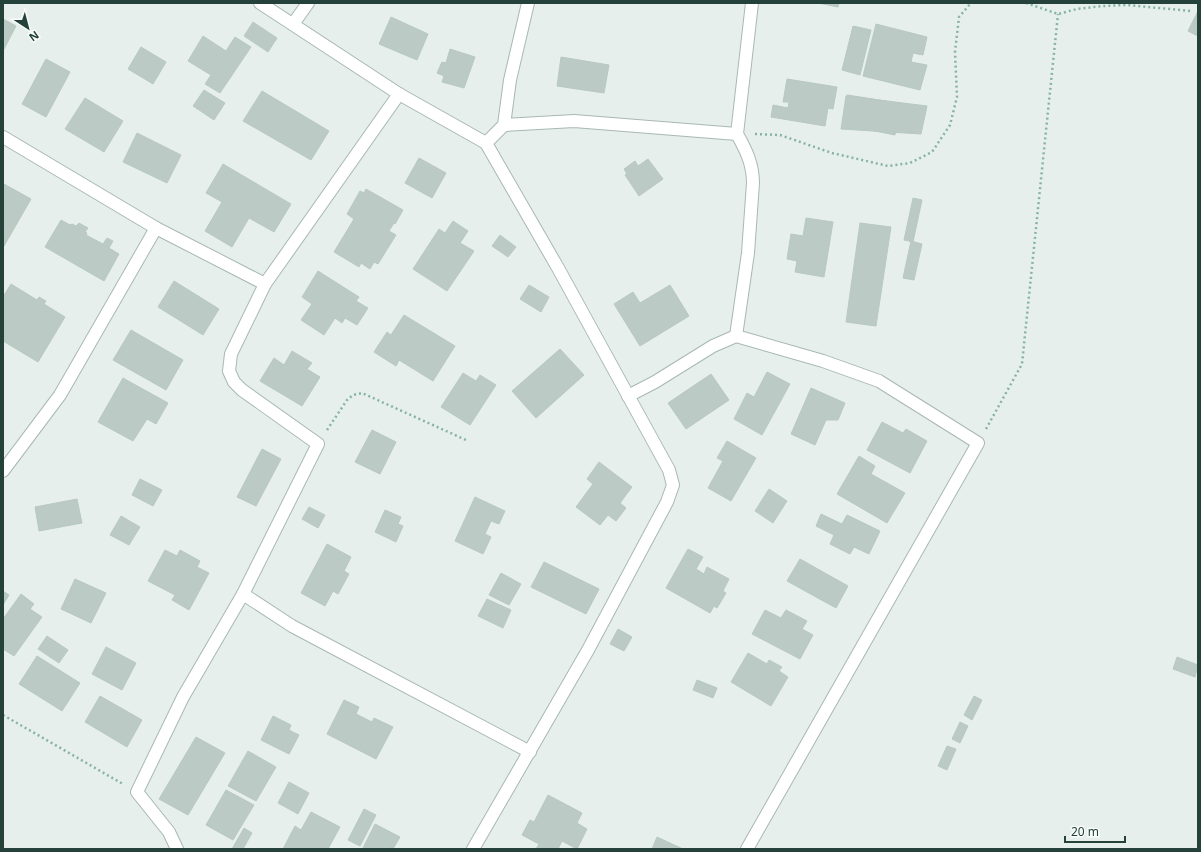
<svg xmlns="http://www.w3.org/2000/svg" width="1201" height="852" viewBox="0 0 1201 852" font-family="'Noto Sans',sans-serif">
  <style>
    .building { fill: #bbcac4; stroke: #b8c9c2 }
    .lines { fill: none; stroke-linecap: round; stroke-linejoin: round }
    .street-casing { stroke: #a8b8b2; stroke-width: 14 }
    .path { stroke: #86b3a5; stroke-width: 2.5; stroke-dasharray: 2 3; stroke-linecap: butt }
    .street { stroke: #fff; stroke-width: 12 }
  </style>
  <rect width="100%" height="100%" fill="#e6efeb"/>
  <g class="building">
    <polygon points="818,3 839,3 838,7"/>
    <polygon points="1198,11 1198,36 1188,31"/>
    <polygon points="391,17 428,34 417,60 379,44"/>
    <polygon points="3,19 16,26 3,51"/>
    <polygon points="253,22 277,38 268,52 244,36"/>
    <polygon points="876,24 927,37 923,55 913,53 911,62 927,65 920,90 863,76"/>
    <polygon points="853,26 871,30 860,75 842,70"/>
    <polygon points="203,36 226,51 235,37 251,47 220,93 205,84 211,75 188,61"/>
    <polygon points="141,47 166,62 153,84 128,69"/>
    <polygon points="450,49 475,57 464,88 442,82 444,76 437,73 442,62 446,63"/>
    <polygon points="561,57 609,65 604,93 557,86"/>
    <polygon points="46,59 70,72 46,117 22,104"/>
    <polygon points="787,79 837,87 833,109 828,108 825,126 771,117 773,105 788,108 789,102 783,102"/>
    <polygon points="204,90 225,103 214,120 193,106"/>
    <polygon points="262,91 329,131 311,160 243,121"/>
    <polygon points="847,95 925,107 921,129 897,125 895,135 865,129 863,123 843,120"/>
    <polygon points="846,96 927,106 921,134 841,129"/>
    <polygon points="85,98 123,121 104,152 65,129"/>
    <polygon points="137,133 181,155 167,183 123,162"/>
    <polygon points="419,158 446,173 432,198 405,183"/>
    <polygon points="648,159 663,179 639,196 625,175 627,174 624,169 635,161 638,166"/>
    <polygon points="223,164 291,204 274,232 249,218 232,247 205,231 222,202 206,193"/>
    <polygon points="4,184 31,199 4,246 3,185"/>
    <polygon points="366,189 403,210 395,224 394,223 389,231 396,235 378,264 374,262 370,269 361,263 359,267 334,252 354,219 347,214 360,191 364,193"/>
    <polygon points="913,198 922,200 913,242 904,240"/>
    <polygon points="806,218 833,222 824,277 795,272 797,261 787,259 791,234 803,236"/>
    <polygon points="61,220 70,225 72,224 76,226 79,223 88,228 85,232 87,233 86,235 103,244 107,238 113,241 109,248 119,254 104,281 45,247"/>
    <polygon points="453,221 468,231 460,243 474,251 447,291 413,269 439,229 445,233"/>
    <polygon points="860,223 891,227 876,326 846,322"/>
    <polygon points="500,235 516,247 508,257 492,246"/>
    <polygon points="911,241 922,244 914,280 903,278"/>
    <polygon points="318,271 359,297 356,301 368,308 357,325 345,318 342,323 335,318 324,335 301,320 312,304 302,297"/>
    <polygon points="174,281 219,309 203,335 158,307"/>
    <polygon points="11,284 37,300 39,297 46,301 44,304 65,317 38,362 3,341 3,297"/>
    <polygon points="529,285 549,297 541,312 520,299"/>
    <polygon points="670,285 689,316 640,346 614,304 633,292 640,303"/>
    <polygon points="404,315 455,346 433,381 399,360 396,366 374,352 387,332 391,335"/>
    <polygon points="131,330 183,360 166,390 113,360"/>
    <polygon points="560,349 584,375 536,418 512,391"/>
    <polygon points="292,351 312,363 307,369 320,377 302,406 260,381 274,358 284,365"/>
    <polygon points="767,372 790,384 762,435 734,419 747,393 754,397"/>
    <polygon points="463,373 476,381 480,375 496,385 470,425 441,407"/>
    <polygon points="711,374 729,400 686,429 668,403"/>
    <polygon points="123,378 168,403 156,424 147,419 133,441 98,422"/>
    <polygon points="811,388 845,403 838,420 826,420 815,445 791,434"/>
    <polygon points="882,422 903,433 906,429 927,441 910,473 867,450"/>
    <polygon points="372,430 396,442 380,474 355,462"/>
    <polygon points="727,441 756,458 731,501 708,488 723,461 717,458"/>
    <polygon points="262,449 281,459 256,506 237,497"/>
    <polygon points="859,456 875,466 871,474 905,493 887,523 837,494"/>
    <polygon points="599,462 632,487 620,503 626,508 616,521 608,515 600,525 576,507 593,484 587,479"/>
    <polygon points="140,479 162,490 153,506 132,495"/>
    <polygon points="769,489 787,501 773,523 755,511"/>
    <polygon points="475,497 505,511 499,524 491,521 485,534 491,537 483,554 455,541"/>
    <polygon points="77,499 82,523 39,531 35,507"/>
    <polygon points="309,507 325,515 318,528 302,519"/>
    <polygon points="385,510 401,517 398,524 403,526 396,542 375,532"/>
    <polygon points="821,514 842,524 847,515 880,531 869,554 854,547 850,554 830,544 834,535 816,526"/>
    <polygon points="121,516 140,527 129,545 110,535"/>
    <polygon points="327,544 351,557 344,571 349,574 338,594 333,591 325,606 301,593"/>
    <polygon points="688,549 703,557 696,569 704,574 707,567 729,579 723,591 726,593 717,608 714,606 710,613 666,588"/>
    <polygon points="165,550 177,556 180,550 200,561 197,567 209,573 189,610 172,600 175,595 148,581"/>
    <polygon points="800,559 848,586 836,608 787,581"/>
    <polygon points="544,562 599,589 586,614 531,587"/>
    <polygon points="501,573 521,584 509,605 489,595"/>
    <polygon points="75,579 106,593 91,623 61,609"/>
    <polygon points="3,591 9,595 3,605"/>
    <polygon points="21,594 34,604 30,609 42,617 14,656 3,649 3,619"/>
    <polygon points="487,599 511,610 503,628 478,616"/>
    <polygon points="765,610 781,618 786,610 807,621 802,629 813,635 800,659 752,634"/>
    <polygon points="618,629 632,637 624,651 610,644"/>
    <polygon points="47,636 68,650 59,663 38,649"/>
    <polygon points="106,647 136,663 122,690 92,674"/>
    <polygon points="748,653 767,664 769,660 782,667 779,671 788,677 771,706 731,682"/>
    <polygon points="37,656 80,683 62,711 19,684"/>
    <polygon points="1177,657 1198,665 1195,677 1173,669"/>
    <polygon points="697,680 717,688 713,698 693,690"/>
    <polygon points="100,696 142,720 127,747 85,722"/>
    <polygon points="974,696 982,700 972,720 964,715"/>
    <polygon points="344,700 359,707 356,714 372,722 374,718 393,727 376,759 327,734"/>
    <polygon points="273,716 291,725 289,730 299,735 289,754 261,740"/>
    <polygon points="960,722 968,726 960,743 952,739"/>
    <polygon points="196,737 225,753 188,815 159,799"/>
    <polygon points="947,746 956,749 947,770 938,766"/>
    <polygon points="248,751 276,767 256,801 228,786"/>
    <polygon points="289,782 309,793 298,814 278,803"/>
    <polygon points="226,790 254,805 233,840 206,825"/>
    <polygon points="548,795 582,813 577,823 587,829 577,849 562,841 558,849 536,849 539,844 522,835 530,820 534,822"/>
    <polygon points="364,809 376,815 360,846 348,840"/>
    <polygon points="311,812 340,827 328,849 283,849 295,826 301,830"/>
    <polygon points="375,824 400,837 393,849 385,847 384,849 365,849 363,848"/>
    <polygon points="244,828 252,833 243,849 232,849"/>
    <polygon points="657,837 683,849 652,849"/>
  </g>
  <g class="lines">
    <g class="street-casing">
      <g id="street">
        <polyline points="260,3 399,94 486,143"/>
        <polyline points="293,24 308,3"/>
        <polyline points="504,125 574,121 737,134"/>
        <polyline points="3,137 156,228 265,284 399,94"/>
        <polyline points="265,284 231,354 229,371 234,382 242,390 318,444 243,594 292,626 530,752"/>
        <polyline points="736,336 823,361 879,381 978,443 747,849"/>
        <path d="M628,396L655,382L713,346L736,336L748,253L753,183C753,164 746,150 737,134L752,3"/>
        <polyline points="3,471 60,395 156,228"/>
        <polyline points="177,849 169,832 137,792 183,697 243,594"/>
        <polyline points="473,849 588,650 667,502 673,485 669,470 558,268 486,143 504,125 510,80 528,3"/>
      </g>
    </g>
    <g class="path">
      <polyline points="1026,3 1058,14 1077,9 1103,6 1127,5 1191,11"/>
      <polyline points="755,134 780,135 832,153 888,166 910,163 932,152 950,125 957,97 955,52 959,17 971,3"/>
      <polyline points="986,429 1022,364 1058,14"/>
      <polyline points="327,430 347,400 353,395 362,393 466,440"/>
      <polyline points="3,715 123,784"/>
    </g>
    <use href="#street" class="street"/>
  </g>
  <rect width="1201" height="852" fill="none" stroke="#24423a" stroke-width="8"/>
  <g transform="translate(28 28) rotate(144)" stroke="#f7fbf9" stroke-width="3" paint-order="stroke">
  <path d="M0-3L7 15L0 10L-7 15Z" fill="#24423a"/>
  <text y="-6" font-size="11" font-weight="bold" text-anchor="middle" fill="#24423a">N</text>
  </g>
  <path d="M1065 836v6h60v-6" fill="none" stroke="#24423a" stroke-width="2"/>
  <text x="1071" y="836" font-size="12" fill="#24423a" stroke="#f7fbf9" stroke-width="3" paint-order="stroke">20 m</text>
</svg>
